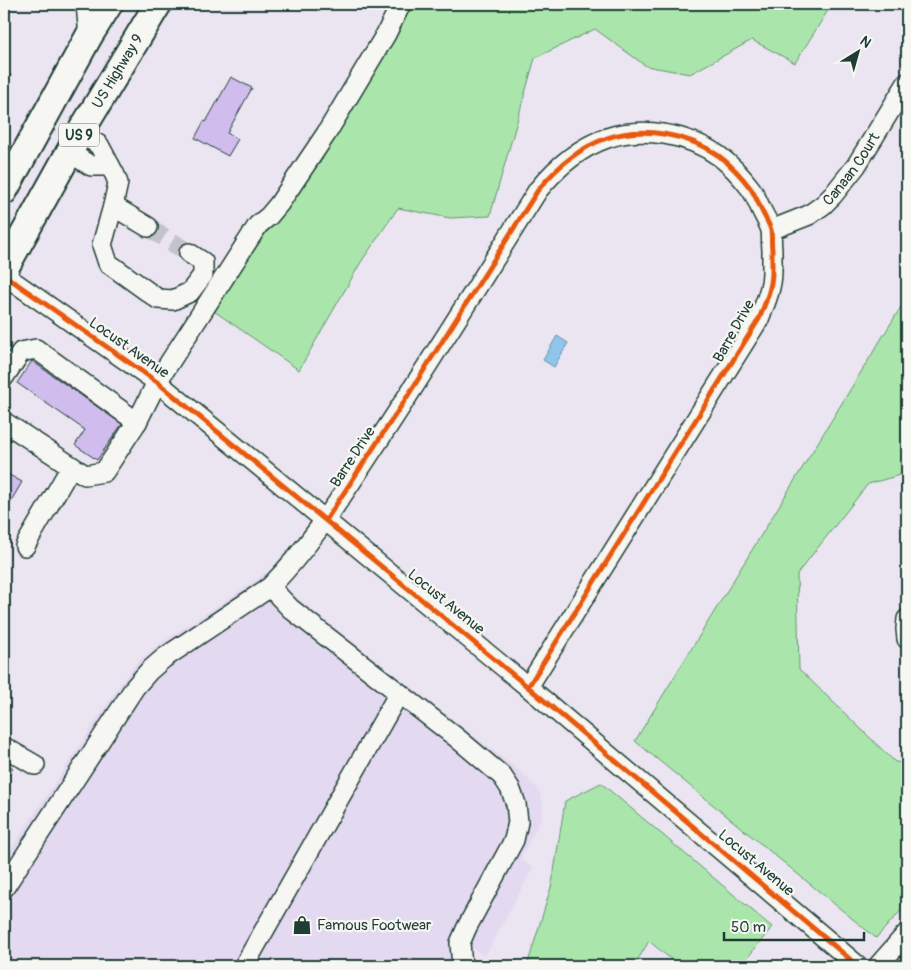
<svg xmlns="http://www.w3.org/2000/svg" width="911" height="970" viewBox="0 0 911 970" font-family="Pangolin,sans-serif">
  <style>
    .built { fill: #e3d9f0 }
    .green { fill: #aae6ac; stroke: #649270 }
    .water { fill: #90c5ee; stroke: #638fa4 }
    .building { fill: #d0bdee; stroke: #1f3d34 }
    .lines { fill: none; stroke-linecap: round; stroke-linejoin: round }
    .minor-tunnel { stroke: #c2c3cb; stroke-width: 19; stroke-dasharray: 19 9; stroke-linecap: butt }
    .minor-casing { stroke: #1f3d34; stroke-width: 22 }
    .highway-casing { stroke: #1f3d34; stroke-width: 30 }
    .minor { stroke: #f6f6f2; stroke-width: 19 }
    .highway { stroke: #f6f6f2; stroke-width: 26 }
    .cycleway-casing { stroke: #f6f6f2; stroke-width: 8 }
    .cycleway { stroke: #e8590c; stroke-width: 5 }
    .labels { text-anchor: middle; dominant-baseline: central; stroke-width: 4.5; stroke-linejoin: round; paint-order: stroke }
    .shield { fill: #f6f6f2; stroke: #60746d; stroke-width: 1 }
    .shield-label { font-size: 14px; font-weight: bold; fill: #1f3d34 }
    .street-label { font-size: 15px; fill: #1f3d34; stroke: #f6f6f2 }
    .poi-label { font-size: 15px; fill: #1f3d34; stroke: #f6f6f2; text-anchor: start }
  </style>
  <rect width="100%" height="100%" fill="#ebe5f1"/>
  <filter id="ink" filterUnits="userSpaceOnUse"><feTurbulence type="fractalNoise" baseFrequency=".02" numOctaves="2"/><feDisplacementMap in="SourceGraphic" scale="10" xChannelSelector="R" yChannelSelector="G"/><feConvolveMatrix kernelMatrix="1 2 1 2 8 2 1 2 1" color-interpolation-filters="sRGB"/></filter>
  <g filter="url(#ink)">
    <polygon class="built" points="266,572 318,615 523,774 538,789 543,803 542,817 520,859 533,868 485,956 474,949 470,949 469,952 471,966 4,966 4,860 121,683 136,664 158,645 255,581"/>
    <g class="green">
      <polygon points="411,4 832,4 795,63 752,40 690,74 646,66 595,29 535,58 490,216 450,218 398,208 361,262 299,370 211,309 274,222 363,91"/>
      <polygon points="907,297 907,473 868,484 797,574 799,669 895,762 907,763 907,904 876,938 635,741"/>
      <polygon points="601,783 772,927 741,966 679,966 649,941 634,966 527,966 552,884 565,801"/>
    </g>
    <polygon class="water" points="557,336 568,343 554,367 543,360"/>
    <g class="building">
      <polygon points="4,71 11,75 4,86"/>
      <polygon points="231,77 252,88 227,133 238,139 228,156 195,138 204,121 206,122"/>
      <polygon points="32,361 122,424 97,460 75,445 85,430 17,383"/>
      <polygon points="4,472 22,482 4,513"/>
      <polygon points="4,763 13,768 4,784"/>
    </g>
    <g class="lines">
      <polyline class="minor-tunnel" points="148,227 189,253"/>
      <g class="minor-casing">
        <g id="minor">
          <polyline points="86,4 89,36"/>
          <polyline points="80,133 99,145 115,175 118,183 113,206"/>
          <polyline points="69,152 91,166 110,166"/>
          <polyline points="148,227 113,206 102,245 108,263 158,299 173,300 190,292 203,275 203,262 189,253"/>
          <path id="s1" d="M771,230L809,215L823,205L833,195L856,166L907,83"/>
          <polyline points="4,275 157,382 528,687 858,966"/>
          <polyline points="4,377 21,352 36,349 137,422"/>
          <polyline points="4,422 85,475 104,472 137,422 157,382 258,225 269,216 279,204 326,134 386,34 401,4"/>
          <polyline points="25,546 71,467"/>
          <polyline points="270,587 291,609 457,738 502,776 510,788 516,804 518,822 514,840 467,927 460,943 462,966"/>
          <polyline points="907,619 906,629 907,639"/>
          <polyline points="4,747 35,765"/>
          <path d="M4,888L135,687L149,671L164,658L270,587C313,543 345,491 379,440C433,358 485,274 538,190C556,168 578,148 607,138C643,126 688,134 719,156C731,165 742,177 751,189C755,195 758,202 761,209C764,216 769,223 771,230C772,235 771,243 772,249C772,256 772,264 772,272C772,288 765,304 759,319L528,687"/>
          <polyline points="244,966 399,693"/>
          <polyline points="878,966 907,933"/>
        </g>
      </g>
      <g class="highway-casing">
        <g id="highway">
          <polyline points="4,191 89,36 109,4"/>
          <path id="s2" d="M4,270L80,133L158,4"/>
        </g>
      </g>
      <use href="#minor" class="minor"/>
      <use href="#highway" class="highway"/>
      <g class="cycleway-casing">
        <g id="cycleway">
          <polyline points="4,275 157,382 528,687 858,966"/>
          <path d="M326,520L407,397L538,190C556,168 578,148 607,138C643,126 688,134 719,156C731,165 742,177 751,189C755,195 758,202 761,209C764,216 769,223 771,230C772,235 771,243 772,249C772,256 772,264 772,272C772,288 765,304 759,319L528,687"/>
        </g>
      </g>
      <use href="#cycleway" class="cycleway"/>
    </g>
  </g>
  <defs>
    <g id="shop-bare" transform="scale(1.5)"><path d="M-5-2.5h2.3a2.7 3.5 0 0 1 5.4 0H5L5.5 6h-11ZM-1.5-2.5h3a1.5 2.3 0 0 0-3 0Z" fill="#1f3d34" stroke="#f6f6f2" stroke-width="2.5" paint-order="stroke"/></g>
  </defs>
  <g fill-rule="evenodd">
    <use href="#shop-bare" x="302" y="925"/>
  </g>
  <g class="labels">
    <rect class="shield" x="59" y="123.5" width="40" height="23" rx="4"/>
    <g class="shield-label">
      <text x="79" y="135">US 9</text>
    </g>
    <g class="street-label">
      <text stroke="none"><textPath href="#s2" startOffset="229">US Highway 9</textPath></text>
      <text stroke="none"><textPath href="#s1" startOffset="104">Canaan Court</textPath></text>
      <text transform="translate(734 331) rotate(-61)">Barre Drive</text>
      <text transform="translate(129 348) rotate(35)">Locust Avenue</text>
      <text transform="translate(353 457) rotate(-57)">Barre Drive</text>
      <text transform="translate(446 602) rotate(39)">Locust Avenue</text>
      <text transform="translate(756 863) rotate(40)">Locust Avenue</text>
    </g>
    <g class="poi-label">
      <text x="317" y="925">Famous Footwear</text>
    </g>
  </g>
  <rect width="911" height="970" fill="none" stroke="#f6f6f2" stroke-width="20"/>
  <rect x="10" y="10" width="891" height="950" fill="none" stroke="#1f3d34" stroke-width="2" filter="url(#ink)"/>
  <g transform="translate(858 52) rotate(37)" stroke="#f6f6f2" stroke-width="4" paint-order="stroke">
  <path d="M0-4L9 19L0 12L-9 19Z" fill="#1f3d34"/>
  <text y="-8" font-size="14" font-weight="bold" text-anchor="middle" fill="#1f3d34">N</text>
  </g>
  <path d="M724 932v8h140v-8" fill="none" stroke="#1f3d34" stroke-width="2.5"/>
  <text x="731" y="932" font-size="15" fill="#1f3d34" stroke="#f6f6f2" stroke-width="4" paint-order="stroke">50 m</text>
</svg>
